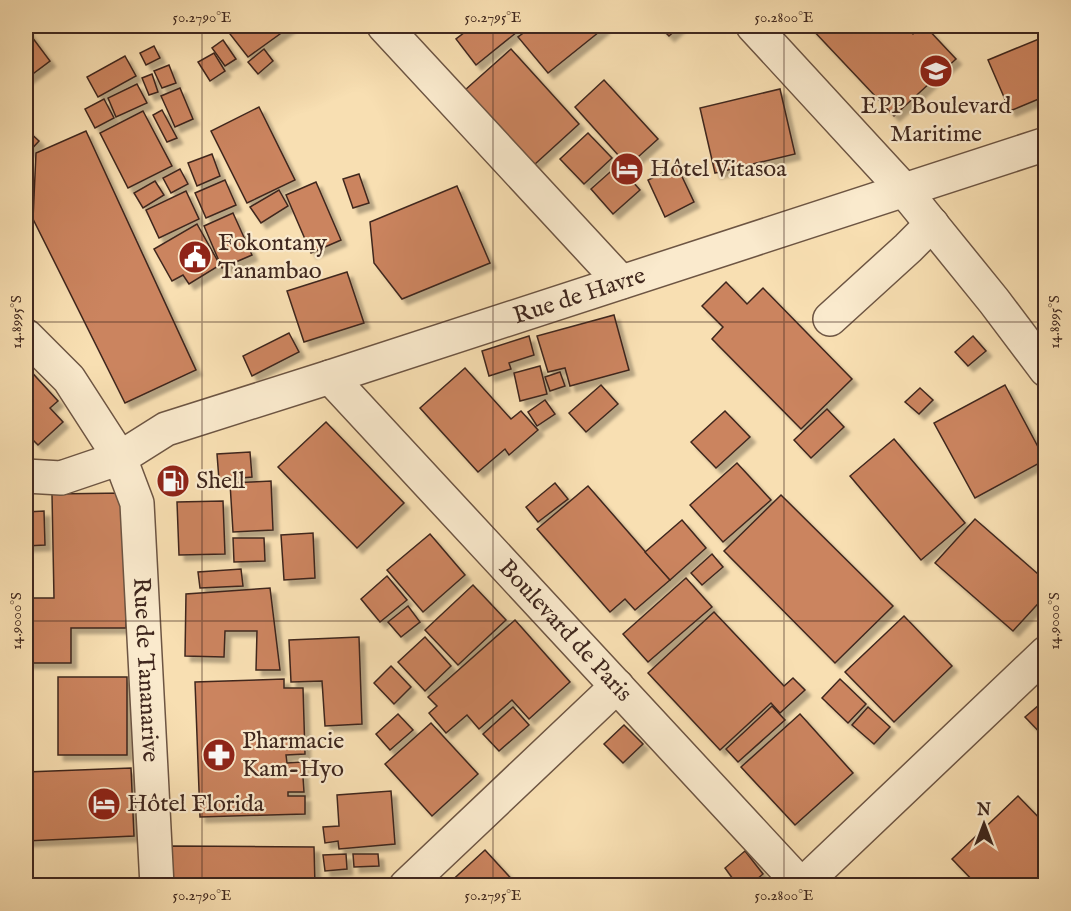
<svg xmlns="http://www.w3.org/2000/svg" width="1071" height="911" viewBox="0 0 1071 911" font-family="'IM FELL English',serif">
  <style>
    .building { fill: #cb845e; stroke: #3f271e; stroke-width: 1.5; filter: url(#shadow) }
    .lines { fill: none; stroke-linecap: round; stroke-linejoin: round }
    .minor-casing { stroke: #6d5543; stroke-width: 36 }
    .minor { stroke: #faeacd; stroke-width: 33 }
    .ticks { fill: none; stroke: #3f271e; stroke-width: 1.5; stroke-opacity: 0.45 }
    .labels { text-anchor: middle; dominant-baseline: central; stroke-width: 4.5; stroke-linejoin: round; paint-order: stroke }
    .poi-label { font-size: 24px; fill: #3f271e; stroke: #faeacd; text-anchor: start }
    .street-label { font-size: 24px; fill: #3f271e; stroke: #faeacd }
    .neatline { fill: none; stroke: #3f271e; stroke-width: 2 }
    .ticks-label { font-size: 15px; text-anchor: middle; fill: #3f271e }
  </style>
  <defs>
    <filter id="shadow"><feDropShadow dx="5.5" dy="5.5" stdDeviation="1.5" flood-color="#0004"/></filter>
  </defs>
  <rect width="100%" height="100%" fill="#f8dfb2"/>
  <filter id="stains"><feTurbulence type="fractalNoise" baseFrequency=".00333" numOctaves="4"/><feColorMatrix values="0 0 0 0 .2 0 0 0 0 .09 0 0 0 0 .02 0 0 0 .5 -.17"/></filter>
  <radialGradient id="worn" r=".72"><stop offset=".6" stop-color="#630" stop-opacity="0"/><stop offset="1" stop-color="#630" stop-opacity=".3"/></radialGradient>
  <g class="building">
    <polygon points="242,26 291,26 248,57 230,34"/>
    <polygon points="473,26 511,26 517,32 476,65 456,39"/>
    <polygon points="533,26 602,26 604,28 548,73 518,37"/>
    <polygon points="659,26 680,26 669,36"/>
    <polygon points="809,26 906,26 913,34 922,26 925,26 956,59 894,116"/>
    <polygon points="26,29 50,61 26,79"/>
    <polygon points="1046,36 1046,96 1010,111 988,60"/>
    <polygon points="223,40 236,59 225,66 212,48"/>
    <polygon points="154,46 160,58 146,65 140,53"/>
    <polygon points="264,49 273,61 258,74 248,62"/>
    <polygon points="511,49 579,124 534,165 465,90"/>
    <polygon points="214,53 225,71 210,81 198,62"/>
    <polygon points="125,56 136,76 98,97 87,77"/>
    <polygon points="169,65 176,83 162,88 154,71"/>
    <polygon points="152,74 158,92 149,95 142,78"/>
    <polygon points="604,80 658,139 628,166 575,107"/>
    <polygon points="137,84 147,103 116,117 108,98"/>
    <polygon points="180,88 193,119 175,127 161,96"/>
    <polygon points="780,89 795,154 715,173 700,108"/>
    <polygon points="104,99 114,118 95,128 85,109"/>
    <polygon points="259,107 295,180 247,203 211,131"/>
    <polygon points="162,110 177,138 167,142 153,115"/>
    <polygon points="143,111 172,166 128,188 100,133"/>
    <polygon points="26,129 39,141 26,155"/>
    <polygon points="86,131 196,370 125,403 33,219 36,153"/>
    <polygon points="588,133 612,158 584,184 560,159"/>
    <polygon points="212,154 220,176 197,186 188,163"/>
    <polygon points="618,165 640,190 613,214 591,189"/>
    <polygon points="677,166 694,202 665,217 648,180"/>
    <polygon points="180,169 188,184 171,193 163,178"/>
    <polygon points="359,174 369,203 353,208 343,179"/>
    <polygon points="225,180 236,205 206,218 195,193"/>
    <polygon points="155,181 164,195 143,208 134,193"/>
    <polygon points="316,182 341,240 311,253 286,195"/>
    <polygon points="457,186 490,263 402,299 374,263 370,222"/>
    <polygon points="279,190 288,206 261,223 250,207"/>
    <polygon points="186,191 199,219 159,238 146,210"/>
    <polygon points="233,213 252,255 222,268 204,226"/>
    <polygon points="197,224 220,265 189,284 183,275 172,281 154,249"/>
    <polygon points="347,272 364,323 304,342 287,291"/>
    <polygon points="726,282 747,304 763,288 852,379 801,429 712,339 723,327 702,306"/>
    <polygon points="614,315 629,370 570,386 565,368 548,372 537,336"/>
    <polygon points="289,333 299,352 252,376 243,356"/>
    <polygon points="529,336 534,355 509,363 511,369 489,376 482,351"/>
    <polygon points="973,336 986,351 968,366 955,352"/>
    <polygon points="26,366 58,401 50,408 63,422 38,445 27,434 26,435"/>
    <polygon points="540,366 547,394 520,401 514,373"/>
    <polygon points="465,368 511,419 521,411 538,430 509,455 505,449 478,472 420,408"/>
    <polygon points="560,372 565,386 550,391 545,377"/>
    <polygon points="601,385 618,404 586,432 569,413"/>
    <polygon points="1005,385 1045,460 975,498 934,423"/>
    <polygon points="920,388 933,400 919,414 905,402"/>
    <polygon points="545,400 555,414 537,426 528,412"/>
    <polygon points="827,409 844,427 811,458 794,440"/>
    <polygon points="725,411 750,437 716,468 691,442"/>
    <polygon points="326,422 404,503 357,548 278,467"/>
    <polygon points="894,439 965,523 921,560 850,476"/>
    <polygon points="250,452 252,477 219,480 217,454"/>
    <polygon points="737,463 771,500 723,542 690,505"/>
    <polygon points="271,481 273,530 233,532 230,483"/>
    <polygon points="555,483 568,499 538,522 526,507"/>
    <polygon points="588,486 670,580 635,610 625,599 610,612 537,529"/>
    <polygon points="124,493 126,628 71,628 71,663 26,663 26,598 54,598 52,494"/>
    <polygon points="781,495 893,606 835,663 724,551"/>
    <polygon points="223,501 225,554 179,555 177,502"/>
    <polygon points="44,511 45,545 26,546 26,512"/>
    <polygon points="975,519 1046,581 1046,595 1013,631 935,563"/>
    <polygon points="682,520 706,548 670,580 645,552"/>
    <polygon points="313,533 315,578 284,580 281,535"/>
    <polygon points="430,534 465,575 423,612 387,570"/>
    <polygon points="233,538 264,538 265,561 234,562"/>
    <polygon points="712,554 723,567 702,585 691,573"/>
    <polygon points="241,569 243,586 200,588 198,572"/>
    <polygon points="387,576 407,600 380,622 361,599"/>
    <polygon points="686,578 712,607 648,662 623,634"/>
    <polygon points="473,585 506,620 458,665 425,630"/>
    <polygon points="270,588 280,670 256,670 257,631 225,631 224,657 185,656 186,594"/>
    <polygon points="408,606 420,622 401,637 388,622"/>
    <polygon points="714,612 784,686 793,678 805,690 780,713 771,703 720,750 648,673"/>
    <polygon points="904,616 952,666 894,722 845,672"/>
    <polygon points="515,620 570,682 529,719 512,700 479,729 467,715 446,733 429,713 437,706 428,697"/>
    <polygon points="359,637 362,724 325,726 322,681 291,682 289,640"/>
    <polygon points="425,637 451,666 425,691 398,662"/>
    <polygon points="391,666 411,687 394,704 374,683"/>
    <rect x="58" y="677" width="69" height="78"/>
    <polygon points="284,679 284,688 303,688 305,754 286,755 287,763 302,762 304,792 288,792 288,796 305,796 305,814 200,817 195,682"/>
    <polygon points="840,679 866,704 848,723 822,698"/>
    <polygon points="1046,699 1046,739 1025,717"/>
    <polygon points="772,706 785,720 738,762 726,749"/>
    <polygon points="513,707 529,725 499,751 483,734"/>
    <polygon points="868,707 890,727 874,744 852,725"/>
    <polygon points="398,714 413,730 390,750 376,734"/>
    <polygon points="800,714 853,773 795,825 741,767"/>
    <polygon points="431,723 478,774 432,816 385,764"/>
    <polygon points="624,725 643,744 623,763 604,744"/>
    <polygon points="131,768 134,836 26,841 26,772"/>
    <polygon points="391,791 395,844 339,849 338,841 325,843 323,827 339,826 337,795"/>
    <polygon points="1018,796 1046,825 1046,886 978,886 952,859"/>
    <polygon points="172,846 314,847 315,886 171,886"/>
    <polygon points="485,850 518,886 446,886"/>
    <polygon points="745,851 763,874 749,886 738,886 725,868"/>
    <polygon points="346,854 347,869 325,871 323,855"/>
    <polygon points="353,854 378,854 379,866 354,867"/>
  </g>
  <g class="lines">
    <g class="minor-casing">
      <g id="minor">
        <polyline points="384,26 621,282"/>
        <polyline points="753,26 904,190 994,301 1046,370"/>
        <polyline points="830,319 908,248 932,224"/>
        <path id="s1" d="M26,336L69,379L120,458L137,503L157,886"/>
        <path id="s2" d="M330,377L802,886"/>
        <path id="s3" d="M26,476L61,478L120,458L166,429L330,377L1046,144"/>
        <polyline points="406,886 617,686"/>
        <polyline points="801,886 1046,653"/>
      </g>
    </g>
    <use href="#minor" class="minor"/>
  </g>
  <path class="ticks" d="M202,26V886M493,26V886M784,26V886M26,322H1046M26,621H1046"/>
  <defs>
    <g id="school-disc" transform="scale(1.725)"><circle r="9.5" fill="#8f2418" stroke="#faeacd"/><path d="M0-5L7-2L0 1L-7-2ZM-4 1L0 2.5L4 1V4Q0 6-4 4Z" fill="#fff"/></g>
    <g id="hotel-disc" transform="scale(1.725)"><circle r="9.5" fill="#8f2418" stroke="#faeacd"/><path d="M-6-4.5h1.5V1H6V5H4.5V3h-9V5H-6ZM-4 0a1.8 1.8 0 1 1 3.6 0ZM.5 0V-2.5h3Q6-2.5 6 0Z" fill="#fff"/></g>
    <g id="civic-disc" transform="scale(1.725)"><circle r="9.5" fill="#8f2418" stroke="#faeacd"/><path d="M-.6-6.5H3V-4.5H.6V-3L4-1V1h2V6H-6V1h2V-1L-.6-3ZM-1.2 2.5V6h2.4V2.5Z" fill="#fff"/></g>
    <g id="fuel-disc" transform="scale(1.725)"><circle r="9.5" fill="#8f2418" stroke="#faeacd"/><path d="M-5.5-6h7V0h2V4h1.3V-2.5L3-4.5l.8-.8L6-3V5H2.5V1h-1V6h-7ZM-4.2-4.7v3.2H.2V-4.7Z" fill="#fff"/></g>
    <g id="pharmacy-disc" transform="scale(1.725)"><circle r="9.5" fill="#8f2418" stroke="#faeacd"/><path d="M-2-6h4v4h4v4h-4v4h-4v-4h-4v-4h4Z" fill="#fff"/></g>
  </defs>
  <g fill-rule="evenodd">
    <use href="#school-disc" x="936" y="71"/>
    <use href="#hotel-disc" x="627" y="169"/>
    <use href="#civic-disc" x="195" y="257"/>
    <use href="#fuel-disc" x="173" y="481"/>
    <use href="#pharmacy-disc" x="219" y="755"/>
    <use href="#hotel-disc" x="104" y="804"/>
  </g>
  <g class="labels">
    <g class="poi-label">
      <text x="936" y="106" text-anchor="middle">EPP Boulevard<tspan x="936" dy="28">Maritime</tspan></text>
      <text x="650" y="169">Hôtel Vitasoa</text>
      <text x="218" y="243">Fokontany<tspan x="218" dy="28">Tanambao</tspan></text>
      <text x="196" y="481">Shell</text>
      <text x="242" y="741">Pharmacie<tspan x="242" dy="28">Kam-Hyo</tspan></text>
      <text x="127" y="804">Hôtel Florida</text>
    </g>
    <g class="street-label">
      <text stroke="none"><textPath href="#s3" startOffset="586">Rue de Havre</textPath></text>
      <text stroke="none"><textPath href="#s2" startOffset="346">Boulevard de Paris</textPath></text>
      <text stroke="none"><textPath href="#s1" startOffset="370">Rue de Tananarive</textPath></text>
    </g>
  </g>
  <rect width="1071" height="911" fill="none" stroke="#f8dfb2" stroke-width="66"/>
  <g transform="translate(984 824)" stroke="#faeacd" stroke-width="4.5" paint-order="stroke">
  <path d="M0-4.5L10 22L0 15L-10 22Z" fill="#3f271e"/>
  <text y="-9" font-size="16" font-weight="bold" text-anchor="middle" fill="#3f271e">N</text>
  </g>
  <rect x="33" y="33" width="1005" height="845" class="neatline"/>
  <g class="ticks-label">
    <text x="202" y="22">50.2790°E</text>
    <text x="493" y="22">50.2795°E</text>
    <text x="784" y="22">50.2800°E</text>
    <text transform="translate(16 322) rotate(-90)" y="5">14.8995°S</text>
    <text transform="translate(1054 322) rotate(-90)" y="5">14.8995°S</text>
    <text transform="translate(16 621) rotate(-90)" y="5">14.9000°S</text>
    <text transform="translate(1054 621) rotate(-90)" y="5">14.9000°S</text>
    <text x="202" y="900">50.2790°E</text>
    <text x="493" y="900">50.2795°E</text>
    <text x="784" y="900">50.2800°E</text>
  </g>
  <rect width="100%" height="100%" filter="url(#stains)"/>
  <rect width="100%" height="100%" fill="url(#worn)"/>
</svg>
